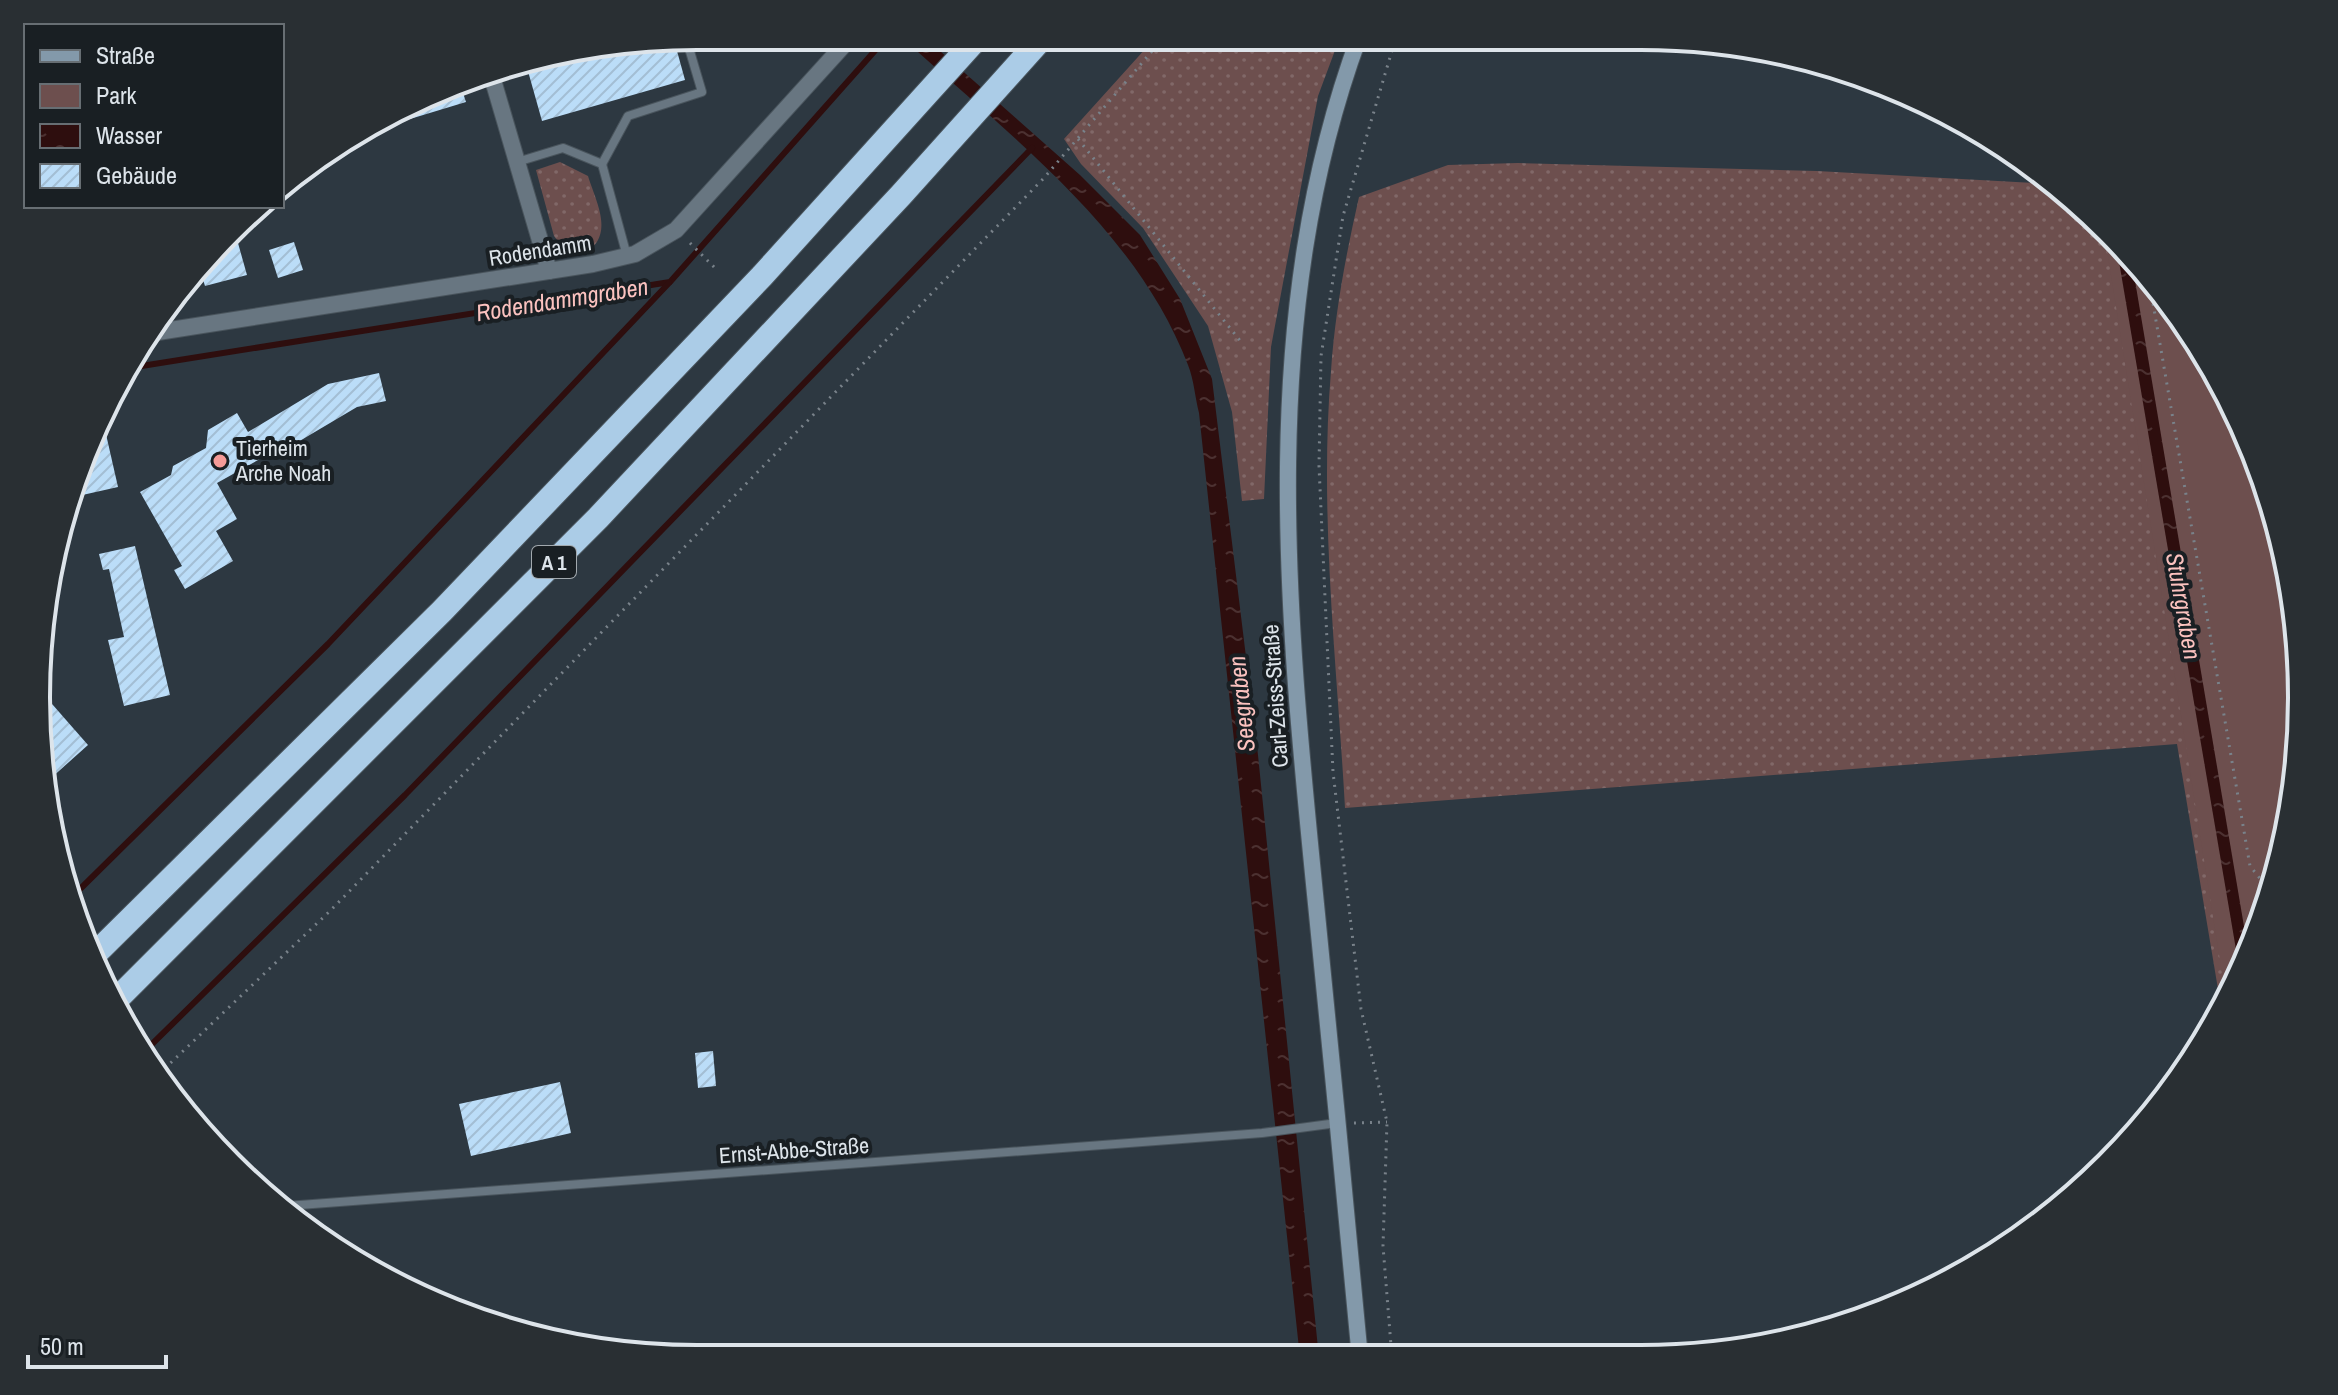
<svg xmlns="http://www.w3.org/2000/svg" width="2338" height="1395" viewBox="0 0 2338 1395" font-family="'Archivo Narrow',sans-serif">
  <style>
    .grass { fill: url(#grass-dots) }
    .park { fill: #6d4f4e }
    .water { fill: url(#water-ripples) }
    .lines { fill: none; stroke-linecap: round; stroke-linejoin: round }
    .stream { stroke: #2e0e0e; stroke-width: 6 }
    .building { fill: url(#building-hatch) }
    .lane-casing { stroke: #49545c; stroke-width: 10 }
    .street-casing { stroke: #49545c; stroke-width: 18 }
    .secondary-casing { stroke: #49545c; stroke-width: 18 }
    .highway-casing { stroke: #49545c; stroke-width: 26 }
    .path { stroke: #79828a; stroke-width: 3; stroke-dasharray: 2 6; stroke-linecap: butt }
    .lane { stroke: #687681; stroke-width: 8 }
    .street { stroke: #687681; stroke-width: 16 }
    .secondary { stroke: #8399aa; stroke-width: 16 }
    .highway { stroke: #abcce7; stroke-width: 24 }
    .poi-dot { fill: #f59b98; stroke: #191f23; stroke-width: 3 }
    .labels { text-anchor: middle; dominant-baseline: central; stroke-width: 8; stroke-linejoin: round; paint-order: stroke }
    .shield { fill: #191f23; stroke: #a2a9ae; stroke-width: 2 }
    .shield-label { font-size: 20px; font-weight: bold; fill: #dde4ea }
    .street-label { font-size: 22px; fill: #dde4ea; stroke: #191f23 }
    .poi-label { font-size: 22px; fill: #dde4ea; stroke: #191f23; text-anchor: start }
    .water-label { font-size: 24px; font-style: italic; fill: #fbc2bf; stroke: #191f23 }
    .rim { fill: none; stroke: #dde4ea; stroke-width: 4 }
  </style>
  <defs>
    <pattern id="grass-dots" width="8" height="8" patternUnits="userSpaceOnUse" patternTransform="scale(2)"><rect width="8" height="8" fill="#6d4f4e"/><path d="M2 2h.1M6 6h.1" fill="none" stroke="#816868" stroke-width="1.8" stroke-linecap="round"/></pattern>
    <pattern id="water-ripples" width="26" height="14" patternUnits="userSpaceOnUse" patternTransform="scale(2)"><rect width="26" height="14" fill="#2e0e0e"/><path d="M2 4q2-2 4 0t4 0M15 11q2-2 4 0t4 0" fill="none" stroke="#4c3131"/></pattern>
    <pattern id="building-hatch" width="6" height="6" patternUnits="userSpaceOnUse" patternTransform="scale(2)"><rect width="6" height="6" fill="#bbddf8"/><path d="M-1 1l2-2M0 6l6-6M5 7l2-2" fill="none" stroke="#a3bed4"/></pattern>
  </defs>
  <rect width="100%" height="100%" fill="#2d3841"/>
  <g class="grass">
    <polygon points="1156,37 1340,37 1318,96 1271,347 1264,499 1242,501 1232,412 1208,326 1143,228 1081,164 1064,139"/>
    <path d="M560,162L588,176C596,202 615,235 586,252L564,249L554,236L536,170Z"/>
    <path d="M1518,163L1817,171L2053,184L2109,230L2251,951L2221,1007L2177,744L1345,808C1337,664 1319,515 1331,371C1335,312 1346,254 1359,197L1448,165Z"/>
  </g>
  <path class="park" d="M2103,225C2124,243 2141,269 2158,290C2318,485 2338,776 2226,998Z"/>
  <g class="water">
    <path d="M923,36L1080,175L1140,235L1180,299L1212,379L1258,755L1319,1358H1300L1199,413C1195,398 1194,380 1188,365C1138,234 1019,143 918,52L909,37Z"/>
    <polygon points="2115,238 2131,257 2249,956 2240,973"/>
  </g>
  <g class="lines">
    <g class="stream">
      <polyline points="129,368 670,282 888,36"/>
      <polyline points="69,900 328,644 669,283"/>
      <polyline points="146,1050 405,795 1032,148"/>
    </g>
  </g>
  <g class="building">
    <polygon points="674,40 685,80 542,121 526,64"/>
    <polygon points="460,84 466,102 410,119 407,113"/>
    <polygon points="236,236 247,275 205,286 201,273"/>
    <polygon points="294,242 303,270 278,278 269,250"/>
    <polygon points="379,373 386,401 357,407 271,458 269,454 217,483 237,519 216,531 233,561 185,589 174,570 182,566 140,492 171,475 173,466 206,448 208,430 237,413 248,432 328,384"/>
    <polygon points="103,421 118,487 78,496 74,479"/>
    <polygon points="135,546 170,695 124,706 108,640 124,637 109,569 103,570 99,554"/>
    <polygon points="38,688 88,745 50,779 36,697"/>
    <polygon points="713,1051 716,1086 698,1088 695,1053"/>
    <polygon points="560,1082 571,1133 471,1156 459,1104"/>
  </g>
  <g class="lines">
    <g class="lane-casing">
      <g id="lane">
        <polyline points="517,162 563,148 602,164 627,256"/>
        <polyline points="602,164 628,116 702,92 686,38"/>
        <polyline points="123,379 124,383"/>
        <polyline points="286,1206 1262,1133 1337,1123"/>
      </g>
    </g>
    <g class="street-casing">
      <g id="street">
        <polyline points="490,70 549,271"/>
        <polyline points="145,334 593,264 635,254 676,230 852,36"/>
      </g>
    </g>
    <g class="secondary-casing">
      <path id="secondary" d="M1359,37C1256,317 1287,614 1316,904C1332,1055 1345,1207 1360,1358"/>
    </g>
    <g class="highway-casing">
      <g id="highway">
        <polyline points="95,954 442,611 762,276 979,36"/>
        <polyline points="118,998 598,518 901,195 1043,37"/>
      </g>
    </g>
    <g class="path">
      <polyline points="1078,139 1242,343"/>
      <polyline points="690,243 718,271"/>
      <polyline points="2149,280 2250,866 2270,891"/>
      <polyline points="159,1074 331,910 1044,178 1164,37"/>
      <polyline points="1354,1123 1387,1122"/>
      <polyline points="1392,1358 1383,1246 1387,1122 1361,1009 1333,772 1319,466 1321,356 1343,216 1396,37"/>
    </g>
    <use href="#lane" class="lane"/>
    <use href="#street" class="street"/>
    <use href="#secondary" class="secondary"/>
    <use href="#highway" class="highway"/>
  </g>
  <circle class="poi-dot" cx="220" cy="461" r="8"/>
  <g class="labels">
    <rect class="shield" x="532" y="546" width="44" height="32" rx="6"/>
    <g class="shield-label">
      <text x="554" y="562">A 1</text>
    </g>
    <g class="street-label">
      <text transform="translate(540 250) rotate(-9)">Rodendamm</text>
      <text transform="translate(1275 696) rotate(-94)">Carl-Zeiss-Straße</text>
      <text transform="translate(794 1150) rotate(-4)">Ernst-Abbe-Straße</text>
    </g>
    <g class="poi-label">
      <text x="236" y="448">Tierheim<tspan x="236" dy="25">Arche Noah</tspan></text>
    </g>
    <g class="water-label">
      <text transform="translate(562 299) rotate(-9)">Rodendammgraben</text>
      <text transform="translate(2184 606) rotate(80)">Stuhrgraben</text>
      <text transform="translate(1241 704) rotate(-96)">Seegraben</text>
    </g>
  </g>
  <path d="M0 0H2338V1395H0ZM697 50H1641A647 647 0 0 1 2288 697V698A647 647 0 0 1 1641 1345H697A647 647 0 0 1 50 698V697A647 647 0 0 1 697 50Z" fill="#292f33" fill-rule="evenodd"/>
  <path class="rim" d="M697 50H1641A647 647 0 0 1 2288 697V698A647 647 0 0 1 1641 1345H697A647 647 0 0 1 50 698V697A647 647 0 0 1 697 50Z"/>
  <rect x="24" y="24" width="260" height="184" fill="#191f23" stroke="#676e73" stroke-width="2"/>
  <rect x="40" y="50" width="40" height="12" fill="#8399aa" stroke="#676e73" stroke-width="2"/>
  <text x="96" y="64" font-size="24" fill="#dde4ea">Straße</text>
  <rect x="40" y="84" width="40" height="24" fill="#6d4f4e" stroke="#676e73" stroke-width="2"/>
  <text x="96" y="104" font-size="24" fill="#dde4ea">Park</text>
  <rect x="40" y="124" width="40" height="24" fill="url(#water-ripples)" stroke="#676e73" stroke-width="2"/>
  <text x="96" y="144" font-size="24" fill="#dde4ea">Wasser</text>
  <rect x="40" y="164" width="40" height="24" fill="url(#building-hatch)" stroke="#676e73" stroke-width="2"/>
  <text x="96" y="184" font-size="24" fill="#dde4ea">Gebäude</text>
  <path d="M28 1355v12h138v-12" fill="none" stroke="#dde4ea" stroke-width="4"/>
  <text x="40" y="1355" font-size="24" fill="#dde4ea" stroke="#191f23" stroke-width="6" paint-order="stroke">50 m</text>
</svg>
